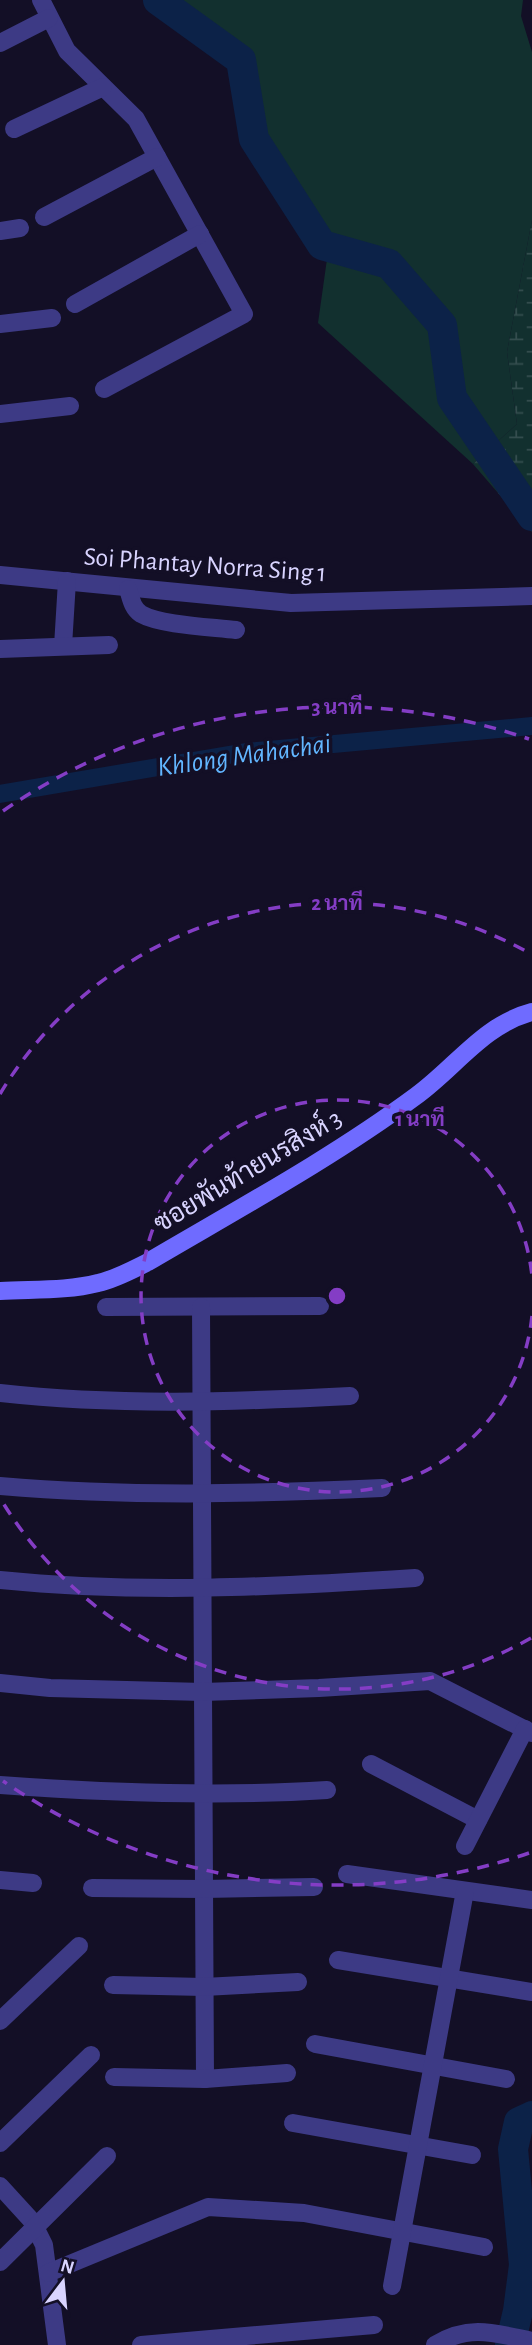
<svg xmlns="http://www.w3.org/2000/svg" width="532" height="2345" viewBox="0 0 532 2345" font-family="'Alegreya Sans',Sarabun,sans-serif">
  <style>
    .green { fill: #12302f }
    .wetland { fill: url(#wetland-marsh) }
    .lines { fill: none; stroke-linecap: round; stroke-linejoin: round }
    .canal { stroke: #0c2248; stroke-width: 18 }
    .river { stroke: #0c2248; stroke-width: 30 }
    .street { stroke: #3d3a85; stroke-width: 18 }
    .secondary { stroke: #6f6bff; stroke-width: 18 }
    .ring { fill: none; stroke: #843dc5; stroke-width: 3.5; stroke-dasharray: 12 9 }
    .labels { text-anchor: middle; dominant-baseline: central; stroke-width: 7; stroke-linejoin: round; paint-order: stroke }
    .street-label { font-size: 26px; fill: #d9d4ff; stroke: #130f26 }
    .water-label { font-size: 28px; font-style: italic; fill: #62b6ff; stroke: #130f26 }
    .centre { fill: #843dc5; stroke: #130f26; stroke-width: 3.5 }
    .ring-label { font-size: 21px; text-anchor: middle; font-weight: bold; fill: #843dc5; stroke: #130f26; stroke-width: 7; stroke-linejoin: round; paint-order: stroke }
  </style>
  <defs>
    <pattern id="wetland-marsh" width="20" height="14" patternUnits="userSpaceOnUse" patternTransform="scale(1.75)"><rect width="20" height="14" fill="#12302f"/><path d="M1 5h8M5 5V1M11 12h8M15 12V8" fill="none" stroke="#344d4e"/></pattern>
  </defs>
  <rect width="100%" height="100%" fill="#130f26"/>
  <polygon class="green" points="177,0 523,0 521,16 532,52 532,220 507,352 517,424 473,464 318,323 327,259 286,164 259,124 250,54"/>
  <polygon class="wetland" points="532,220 532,532 473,464 517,424 507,352"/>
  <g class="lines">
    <polyline class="canal" points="0,794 246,752 532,726"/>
    <g class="river">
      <polyline points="158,0 241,60 254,139 322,245 389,264 442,325 452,398 532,516"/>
      <polyline points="510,2345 518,2311 524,2265 513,2149 519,2122 532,2116"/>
    </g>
    <g class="street">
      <polyline points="41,0 67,51 136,119 244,314 104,389"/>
      <polyline points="0,43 49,18"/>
      <polyline points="14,129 103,87"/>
      <polyline points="44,217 157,157"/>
      <polyline points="0,231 20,228"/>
      <polyline points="75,304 200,234"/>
      <polyline points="0,324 52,318"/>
      <polyline points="0,414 70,406"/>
      <polyline points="0,575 291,603 532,596"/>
      <path d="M128,589C131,598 132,608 141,614C160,625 212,627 236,630"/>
      <polyline points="63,646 67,581"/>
      <polyline points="0,649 109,645"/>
      <polyline points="106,1307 320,1306"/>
      <polyline points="201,1307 205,2079"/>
      <path d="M0,1393C116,1406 234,1402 350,1396"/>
      <path d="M0,1486C128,1497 254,1494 382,1488"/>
      <path d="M0,1580C138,1594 277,1587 415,1578"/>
      <polyline points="0,1683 50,1688 203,1692 319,1688 430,1681 532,1733"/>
      <polyline points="371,1764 478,1820"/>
      <path d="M0,1785C109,1793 218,1797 327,1790"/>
      <polyline points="465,1846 525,1729"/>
      <polyline points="347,1874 532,1900"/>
      <polyline points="0,1880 33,1883"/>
      <polyline points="92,1888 204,1889 314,1887"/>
      <polyline points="338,1960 532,1992"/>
      <polyline points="113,1985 204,1987 298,1982"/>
      <polyline points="0,2021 79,1946"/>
      <polyline points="315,2044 506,2079"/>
      <polyline points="114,2077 205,2079 287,2073"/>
      <polyline points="293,2123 472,2155"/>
      <polyline points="0,2143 91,2055"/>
      <polyline points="0,2186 32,2221 44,2245 57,2345"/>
      <polyline points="0,2262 107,2156"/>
      <polyline points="48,2273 208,2207 304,2213 484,2247"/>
      <polyline points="392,2286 465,1891"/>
      <polyline points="141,2345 374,2325"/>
      <path d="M435,2345C469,2324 495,2333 532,2341"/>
    </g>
    <path class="secondary" d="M0,1291C32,1289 67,1291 98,1283C116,1279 132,1270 148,1262C238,1209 332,1158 416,1096C456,1067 483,1025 532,1012"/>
  </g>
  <g class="ring">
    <path d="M532 1316A196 196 0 1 1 532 1276"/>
    <path d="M531 1638A393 393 0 0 1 0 1498M0 1094A393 393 0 0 1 531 954"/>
    <path d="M529 1853A589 589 0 0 1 3 1781M3 811A589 589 0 0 1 529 739"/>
  </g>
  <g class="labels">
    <g class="street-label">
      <text transform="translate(205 565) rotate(4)">Soi Phantay Norra Sing 1</text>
      <text transform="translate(248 1171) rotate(-31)">ซอยพันท้ายนรสิงห์ 3</text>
    </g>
    <g class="water-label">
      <text transform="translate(244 756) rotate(-8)">Khlong Mahachai</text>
    </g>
  </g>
  <circle cx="337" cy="1296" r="10" class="centre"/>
  <g class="ring-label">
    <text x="337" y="714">3 นาที</text>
    <text x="337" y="910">2 นาที</text>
    <text x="420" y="1126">1 นาที</text>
  </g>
  <g transform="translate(63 2282) rotate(16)" stroke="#130f26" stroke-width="5" paint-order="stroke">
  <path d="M0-5L12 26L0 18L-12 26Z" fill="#d9d4ff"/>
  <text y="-10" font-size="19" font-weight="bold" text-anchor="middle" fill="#d9d4ff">N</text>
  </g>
</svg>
